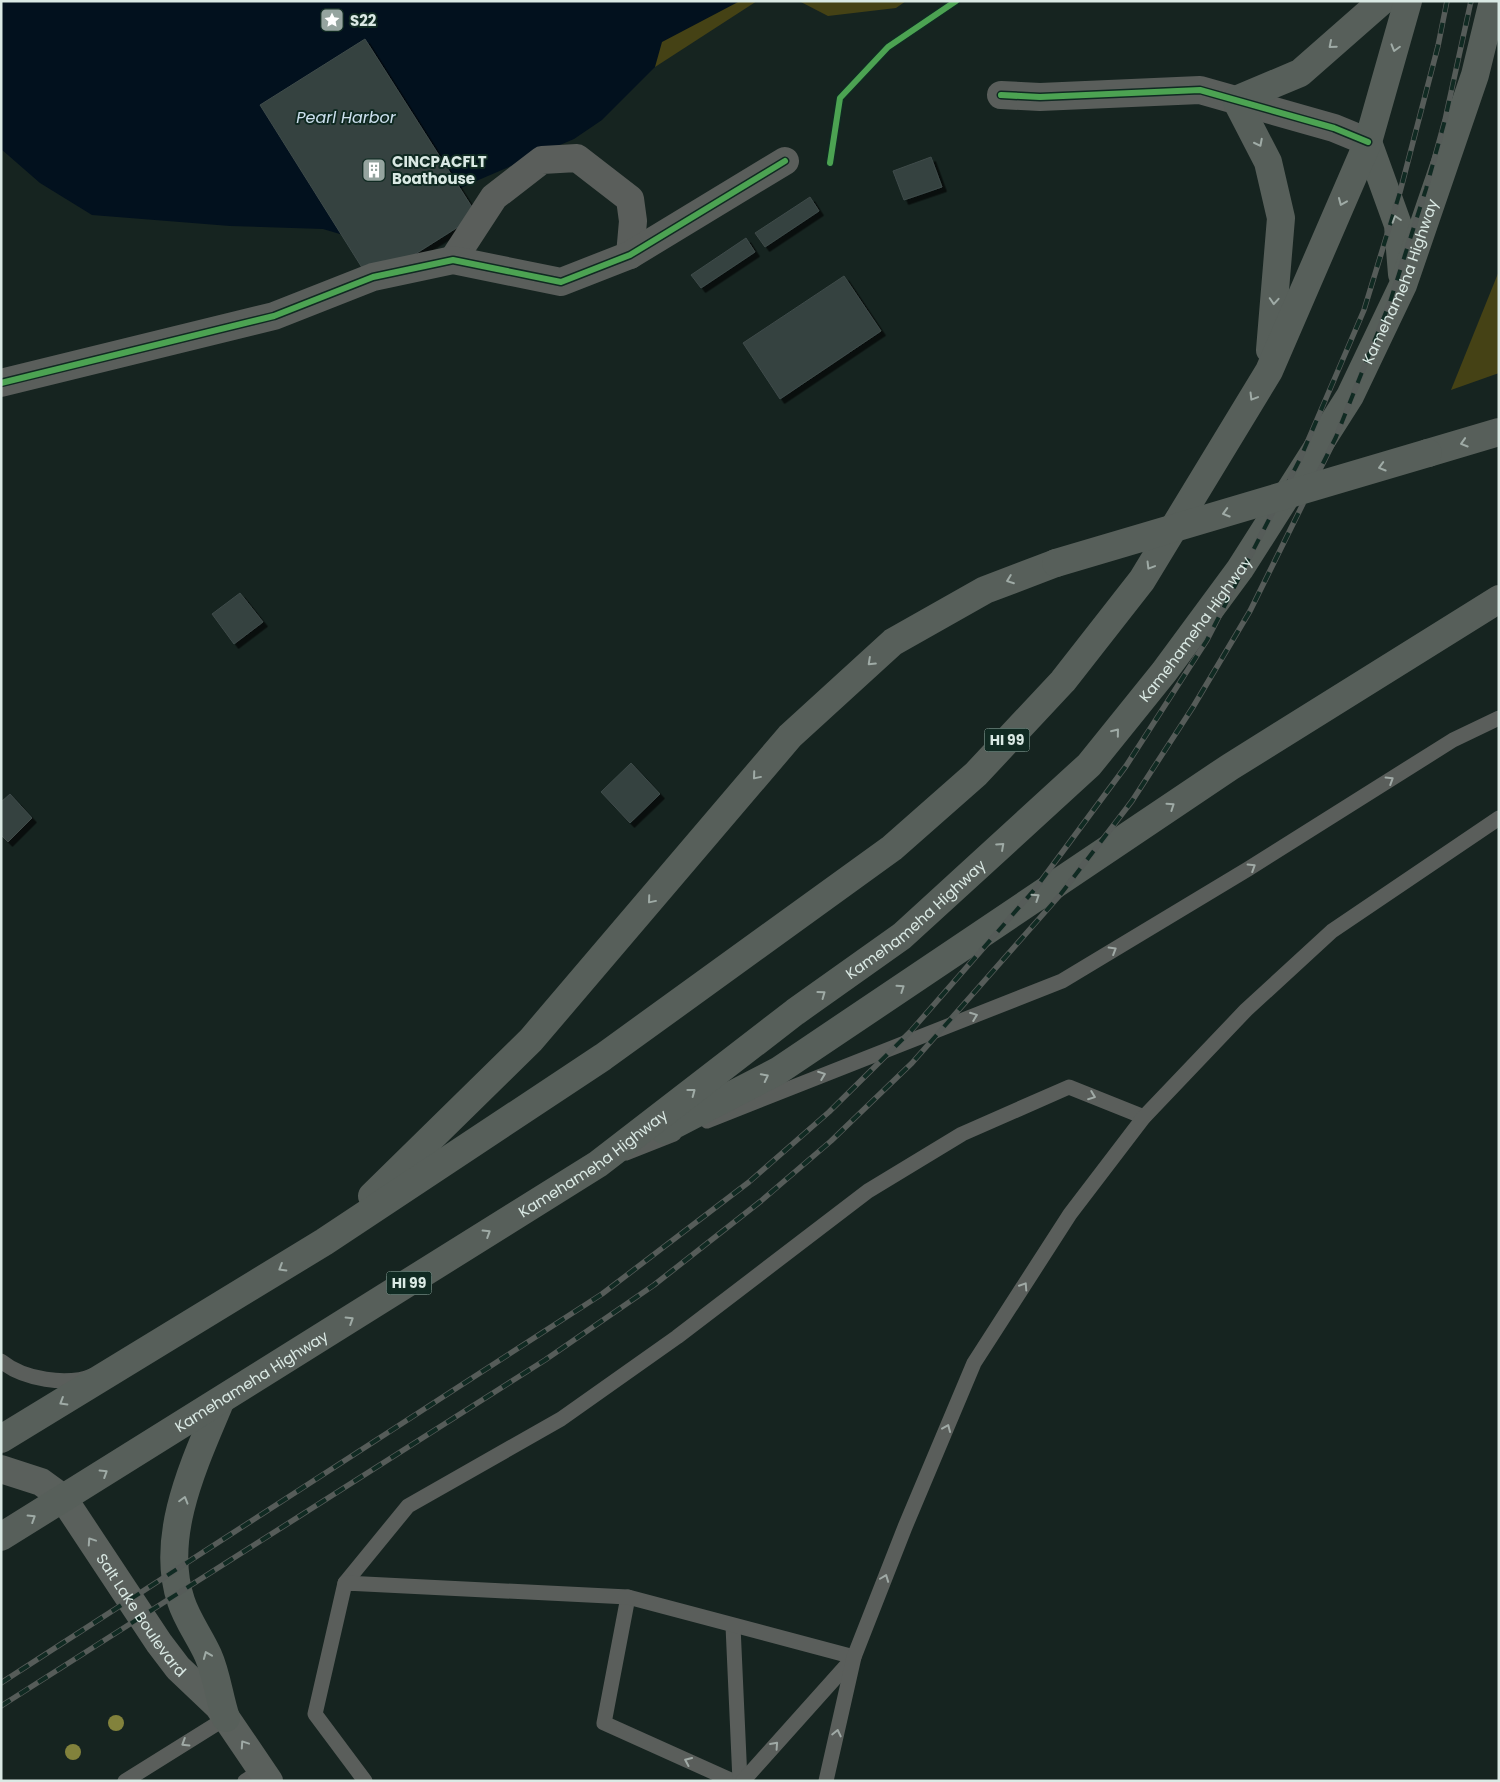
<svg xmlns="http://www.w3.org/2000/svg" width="1500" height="1782" viewBox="0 0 1500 1782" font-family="Poppins,sans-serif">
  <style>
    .green { fill: #454215 }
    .water { fill: #02111e }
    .building { fill: #354240; stroke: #3f4b4a; filter: url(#shadow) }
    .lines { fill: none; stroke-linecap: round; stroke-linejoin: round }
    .lane { stroke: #5a5e5b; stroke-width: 15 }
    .street { stroke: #5a5e5b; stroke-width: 28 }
    .secondary { stroke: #5a605c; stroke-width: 28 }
    .primary { stroke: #575f5a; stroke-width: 28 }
    .rail-casing { stroke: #565c59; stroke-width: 5.5 }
    .rail { stroke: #102a22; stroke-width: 4; stroke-dasharray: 11; stroke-linecap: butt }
    .primary-bridge { stroke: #575f5a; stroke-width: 28 }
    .cycleway-casing { stroke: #102a22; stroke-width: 9 }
    .cycleway { stroke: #4ca352; stroke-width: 6 }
    .tree { fill: #82823c }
    .oneway { stroke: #9faba6 }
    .oneway2 { stroke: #a0aaa6 }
    .oneway3 { stroke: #a0aba7 }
    .labels { text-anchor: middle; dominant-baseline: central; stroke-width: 4; stroke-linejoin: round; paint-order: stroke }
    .shield { fill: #102a22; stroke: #9db0aa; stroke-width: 1 }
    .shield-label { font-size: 14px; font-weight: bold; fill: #dae9e4 }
    .poi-label { font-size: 15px; font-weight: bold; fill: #dae9e4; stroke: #102a22; text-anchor: start }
    .street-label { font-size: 15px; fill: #dae9e4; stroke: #102a22 }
    .water-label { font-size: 16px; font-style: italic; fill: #cee1f0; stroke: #102a22 }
  </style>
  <defs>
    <filter id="shadow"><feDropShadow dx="4.5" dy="4.5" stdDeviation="0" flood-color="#0009"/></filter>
  </defs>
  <rect width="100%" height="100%" fill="#162420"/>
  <g class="green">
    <polygon points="649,1 757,1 655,67 626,63"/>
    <polygon points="799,1 906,1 896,8 828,16"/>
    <polygon points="1499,271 1499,373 1451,390"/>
  </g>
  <polygon class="water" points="1,1 740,1 662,42 655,67 602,120 574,139 467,185 360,240 323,229 230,226 92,215 40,183 1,149"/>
  <g class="building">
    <polygon points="365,39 477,215 371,282 260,105"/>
    <polygon points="931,157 942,187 904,200 893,171"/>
    <polygon points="810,197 819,211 765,247 755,233"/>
    <polygon points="746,238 755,252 701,288 691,275"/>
    <polygon points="844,276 881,331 780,399 743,343"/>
    <polygon points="240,593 263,622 234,644 212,614"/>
    <polygon points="631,763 660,794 630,823 601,792"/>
    <polygon points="10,794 32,818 8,842 1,835 1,802"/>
  </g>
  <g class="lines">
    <g class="lane">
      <polyline points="707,1121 1062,981 1248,869 1453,740 1499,718"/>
      <polyline points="626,1153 674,1134"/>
      <path d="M1,1361C23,1379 67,1387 94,1375"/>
      <polyline points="345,1583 408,1506 561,1419 677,1337 868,1191 962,1134 1069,1087 1144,1117"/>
      <polyline points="628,1597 604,1723 733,1781"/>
      <polyline points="733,1626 740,1781"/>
      <polyline points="125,1781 226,1718"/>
      <polyline points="245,1781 262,1770"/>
      <polyline points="365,1781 315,1714 345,1583 628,1597 854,1657 743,1781"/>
      <polyline points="826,1781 854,1657 905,1527 974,1363 1070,1214 1144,1117 1246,1010 1332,931 1499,818"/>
    </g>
    <g class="street">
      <polyline points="1001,95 1040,97 1200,90 1334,128 1368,142"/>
      <polyline points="453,260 494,197 542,160 577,158 630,199 633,221 630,255"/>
      <polyline points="1,383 274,316 373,277 453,260 561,282 630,255 785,161"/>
    </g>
    <path class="secondary" id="s1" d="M1,1469L41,1482L63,1498L159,1643L178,1668L218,1706L269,1781"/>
    <g class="primary">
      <polyline points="1368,142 1398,225 1402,274"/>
      <polyline points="1270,350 1281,218 1268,162 1236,100 1300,73 1382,1"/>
      <polyline points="1428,453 1499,432"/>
      <polyline points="664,1130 778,1071 1230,767 1499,599"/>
      <polyline points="372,1196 531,1040 790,736 893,642 985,590 1056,563"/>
      <path d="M220,1402C195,1462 159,1536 181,1601C187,1620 200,1637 208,1655C217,1675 219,1697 226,1718"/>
      <polyline points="1,1439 324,1242 603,1057 892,848 976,774 1063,681 1142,580 1269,371 1368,142 1408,1"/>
      <path id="s2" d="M1,1537L598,1164L795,1012L902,936L1089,765L1164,672L1240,569L1350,396L1403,285L1475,75L1493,1"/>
    </g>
    <g class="rail-casing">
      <g id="rail">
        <polyline points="1,1683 602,1294 749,1182 829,1112 910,1032 1035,889 1126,766 1207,640 1300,459 1364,310 1400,192 1438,46 1447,1"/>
        <polyline points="1,1706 545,1360 654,1285 761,1201 831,1141 912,1063 1060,895 1132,801 1193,707 1250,611 1336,437 1390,302 1426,189 1445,120 1471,1"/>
      </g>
    </g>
    <use href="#rail" class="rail"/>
    <polyline class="primary-bridge" points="1056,563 1428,453"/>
    <g class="cycleway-casing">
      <g id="cycleway">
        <polyline points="1001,95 1040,97 1200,90 1334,128 1368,142"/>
        <polyline points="830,163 840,98 888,47 956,1"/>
        <polyline points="1,383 274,316 373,277 453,260 561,282 630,255 785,161"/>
      </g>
    </g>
    <use href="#cycleway" class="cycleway"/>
  </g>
  <g class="tree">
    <circle cx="116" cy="1723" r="8"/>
    <circle cx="73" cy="1752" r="8"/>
  </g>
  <defs><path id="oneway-chevron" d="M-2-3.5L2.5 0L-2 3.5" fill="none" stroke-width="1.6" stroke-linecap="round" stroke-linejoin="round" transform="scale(1.25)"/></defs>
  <g class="oneway">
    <use href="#oneway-chevron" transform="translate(1332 45) rotate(139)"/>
    <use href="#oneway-chevron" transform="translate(1395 48) rotate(106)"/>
    <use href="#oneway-chevron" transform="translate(1259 143) rotate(63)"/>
    <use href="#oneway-chevron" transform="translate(1342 202) rotate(113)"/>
    <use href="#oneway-chevron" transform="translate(1396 219) rotate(-108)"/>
    <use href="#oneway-chevron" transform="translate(1274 301) rotate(94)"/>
    <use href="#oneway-chevron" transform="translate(1253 397) rotate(121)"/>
    <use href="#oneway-chevron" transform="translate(1464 443) rotate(163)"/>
    <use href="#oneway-chevron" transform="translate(1382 467) rotate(164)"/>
    <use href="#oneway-chevron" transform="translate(1226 513) rotate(164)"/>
    <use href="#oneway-chevron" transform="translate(1150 566) rotate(121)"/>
    <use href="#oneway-chevron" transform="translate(1010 580) rotate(159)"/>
    <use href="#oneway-chevron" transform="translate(871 662) rotate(137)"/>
    <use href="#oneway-chevron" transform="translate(1116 732) rotate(-51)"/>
    <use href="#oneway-chevron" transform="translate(756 776) rotate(130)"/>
    <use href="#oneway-chevron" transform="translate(1171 806) rotate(-34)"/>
    <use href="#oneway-chevron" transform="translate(1001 846) rotate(-42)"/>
    <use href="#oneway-chevron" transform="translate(1036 897) rotate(-34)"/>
    <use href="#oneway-chevron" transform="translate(651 900) rotate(130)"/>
    <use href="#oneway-chevron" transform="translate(901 988) rotate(-34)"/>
    <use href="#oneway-chevron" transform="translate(822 994) rotate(-36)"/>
    <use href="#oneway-chevron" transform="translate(765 1077) rotate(-27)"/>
    <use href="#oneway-chevron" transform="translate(692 1092) rotate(-37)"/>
    <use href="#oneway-chevron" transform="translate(487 1233) rotate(-32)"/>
    <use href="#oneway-chevron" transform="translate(282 1268) rotate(149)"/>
    <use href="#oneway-chevron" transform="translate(350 1320) rotate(-32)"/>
    <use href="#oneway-chevron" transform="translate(63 1402) rotate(149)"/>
    <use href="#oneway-chevron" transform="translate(104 1473) rotate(-32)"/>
    <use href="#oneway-chevron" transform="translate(184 1500) rotate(-74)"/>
    <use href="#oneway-chevron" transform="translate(32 1518) rotate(-32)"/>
    <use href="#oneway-chevron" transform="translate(207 1655) rotate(-112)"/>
  </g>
  <g class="oneway2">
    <use href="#oneway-chevron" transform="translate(1390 780) rotate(-32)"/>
    <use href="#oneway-chevron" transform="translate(1252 867) rotate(-32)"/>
    <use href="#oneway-chevron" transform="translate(1113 950) rotate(-31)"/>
    <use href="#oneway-chevron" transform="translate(974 1016) rotate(-21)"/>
    <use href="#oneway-chevron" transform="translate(822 1075) rotate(-21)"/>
    <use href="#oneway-chevron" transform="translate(1092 1096) rotate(21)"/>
    <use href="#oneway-chevron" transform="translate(1024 1286) rotate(-57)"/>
    <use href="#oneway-chevron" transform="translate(947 1428) rotate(-67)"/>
    <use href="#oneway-chevron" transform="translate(885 1578) rotate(-69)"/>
    <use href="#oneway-chevron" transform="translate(837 1733) rotate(-77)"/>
    <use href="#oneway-chevron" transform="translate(185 1743) rotate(148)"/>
    <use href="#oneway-chevron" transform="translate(775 1745) rotate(-48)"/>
    <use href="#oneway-chevron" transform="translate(688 1761) rotate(-156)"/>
  </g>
  <g class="oneway3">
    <use href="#oneway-chevron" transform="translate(91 1541) rotate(-124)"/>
    <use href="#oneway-chevron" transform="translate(244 1744) rotate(-124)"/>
  </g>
  <defs>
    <g id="sight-square" transform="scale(1.25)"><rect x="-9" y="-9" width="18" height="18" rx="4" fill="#95a49f" stroke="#102a22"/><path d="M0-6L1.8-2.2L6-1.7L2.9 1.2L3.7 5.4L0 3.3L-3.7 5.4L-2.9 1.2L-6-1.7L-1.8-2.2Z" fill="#fff"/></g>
    <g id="building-square" transform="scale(1.25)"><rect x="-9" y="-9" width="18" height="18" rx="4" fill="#95a49f" stroke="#102a22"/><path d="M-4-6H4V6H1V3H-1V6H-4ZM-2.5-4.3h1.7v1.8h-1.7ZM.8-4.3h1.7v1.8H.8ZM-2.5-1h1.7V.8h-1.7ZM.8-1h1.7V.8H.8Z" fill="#fff"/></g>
  </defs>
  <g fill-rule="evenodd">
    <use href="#sight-square" x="332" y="20"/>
    <use href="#building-square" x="374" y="170"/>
  </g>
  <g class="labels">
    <g class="shield">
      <rect x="984.5" y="728.5" width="45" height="23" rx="4"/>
      <rect x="386.5" y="1271.5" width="45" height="23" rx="4"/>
    </g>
    <g class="shield-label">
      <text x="1007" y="740">HI 99</text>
      <text x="409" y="1283">HI 99</text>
    </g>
    <g class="poi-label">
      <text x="350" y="20">S22</text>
      <text x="392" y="161">CINCPACFLT<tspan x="392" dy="17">Boathouse</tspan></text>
    </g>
    <g class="street-label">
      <text stroke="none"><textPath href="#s2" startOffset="1915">Kamehameha Highway</textPath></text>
      <text stroke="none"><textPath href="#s2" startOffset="1510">Kamehameha Highway</textPath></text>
      <text stroke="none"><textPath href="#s2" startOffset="1105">Kamehameha Highway</textPath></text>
      <text stroke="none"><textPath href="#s2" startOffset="700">Kamehameha Highway</textPath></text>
      <text stroke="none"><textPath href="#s2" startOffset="295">Kamehameha Highway</textPath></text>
      <text stroke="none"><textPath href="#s1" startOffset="210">Salt Lake Boulevard</textPath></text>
    </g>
    <g class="water-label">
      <text x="346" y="117">Pearl Harbor</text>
    </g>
  </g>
  <rect width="1500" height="1782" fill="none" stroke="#dae9e4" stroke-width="5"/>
</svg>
